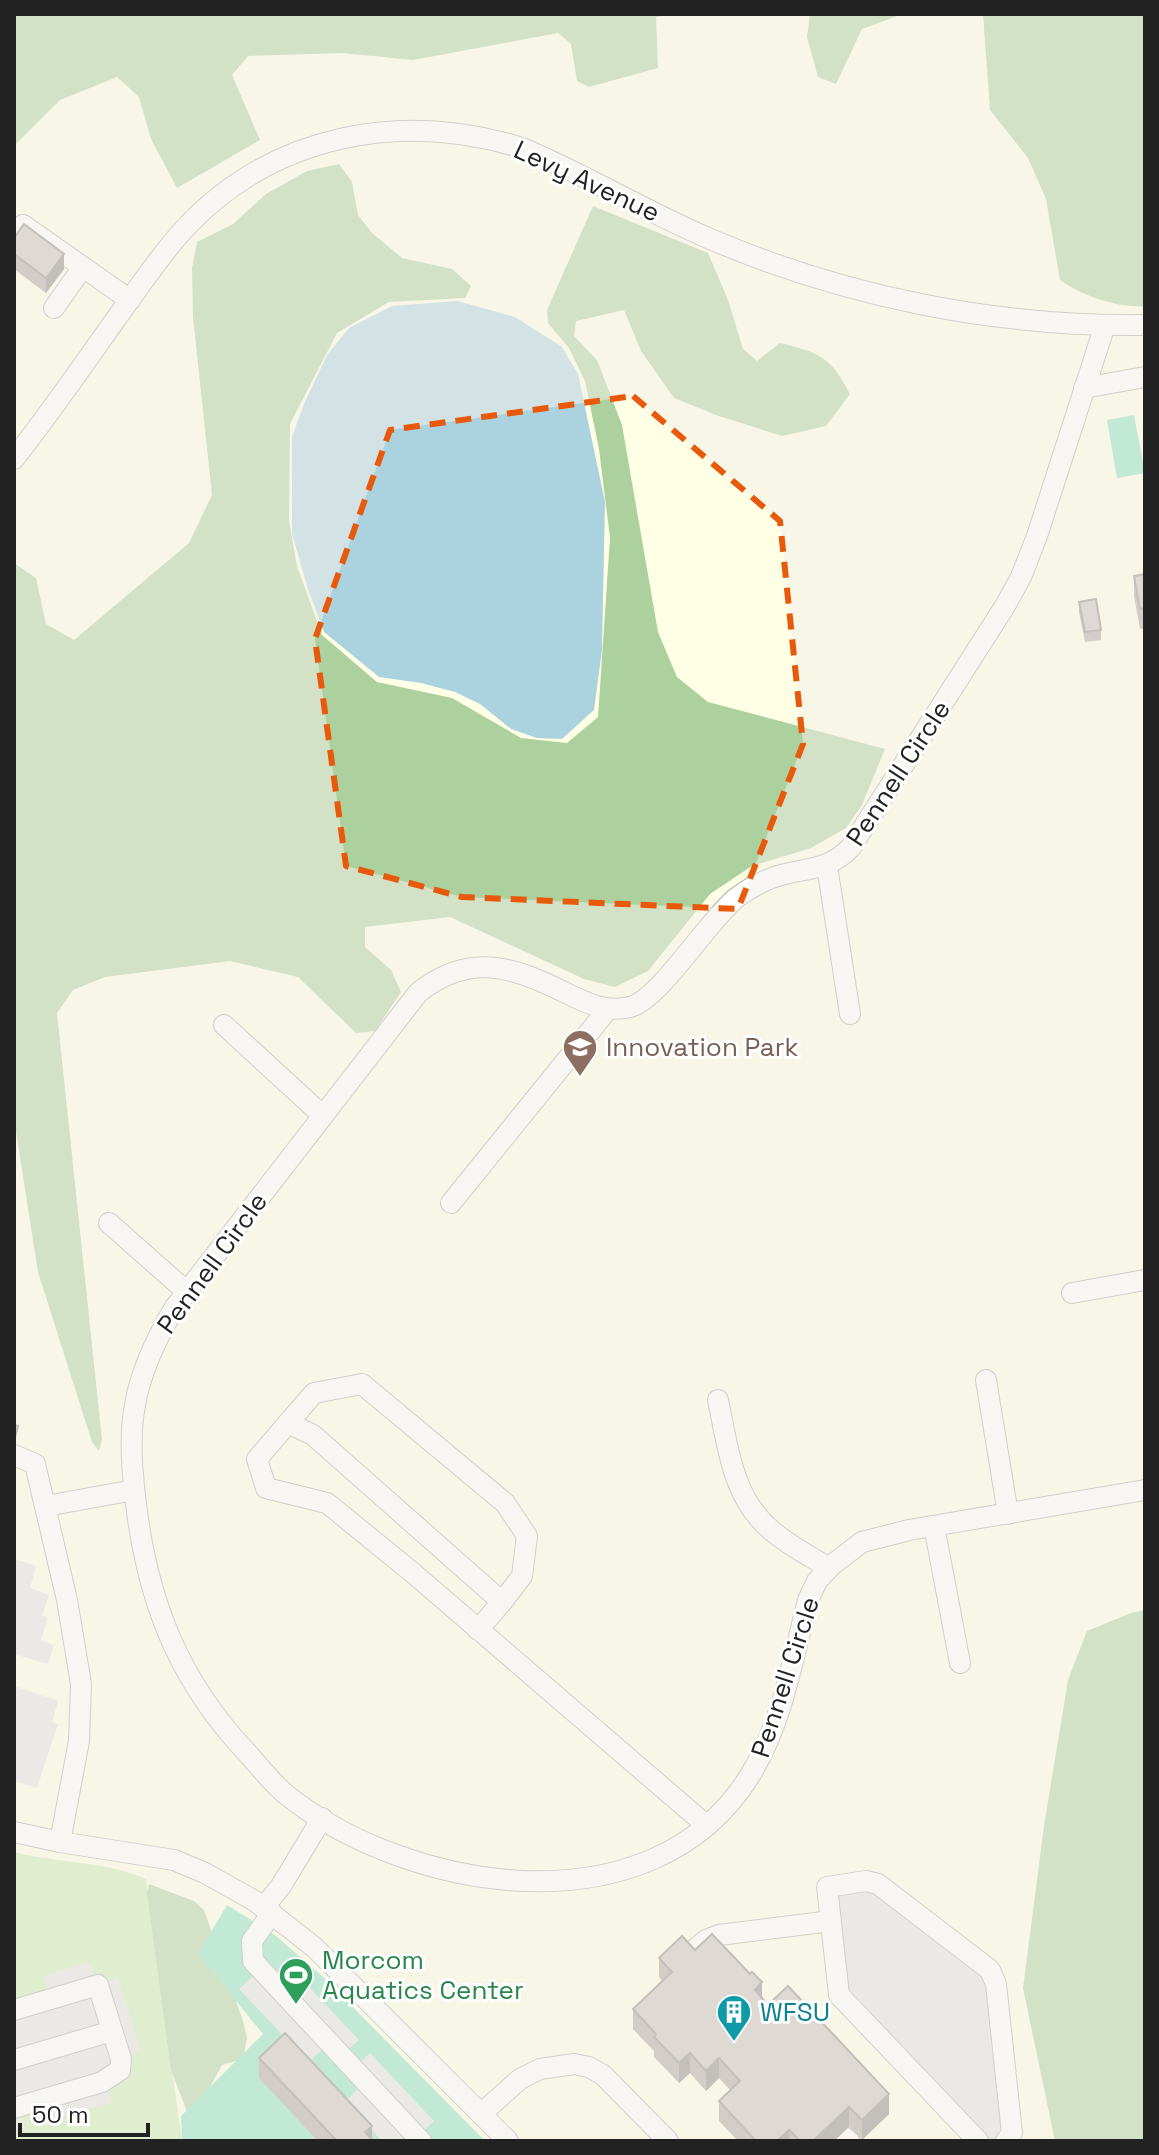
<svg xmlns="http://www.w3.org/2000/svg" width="1159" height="2155" viewBox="0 0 1159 2155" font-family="'Space Grotesk',sans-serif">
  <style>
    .education { fill: #ffffe5 }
    .grass { fill: #cdebb0 }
    .forest { fill: #add19e }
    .pitch { fill: #88e0be }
    .parking { fill: #e2e2e2 }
    .water { fill: #aad3df }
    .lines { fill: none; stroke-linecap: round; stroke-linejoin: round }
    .minor-casing { stroke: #a9a9a9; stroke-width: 22 }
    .minor { stroke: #fff; stroke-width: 20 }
    .wall { fill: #aba49e }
    .shaded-wall { fill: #8b8681 }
    .building { fill: #c7bfb8; stroke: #8b8681; stroke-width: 2 }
    .marked { fill: none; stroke: #e8590c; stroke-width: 6; stroke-dasharray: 16 10; stroke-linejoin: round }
    .labels { text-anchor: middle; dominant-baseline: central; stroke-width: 6; stroke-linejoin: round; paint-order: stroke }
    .street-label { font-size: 26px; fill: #222; stroke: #fff }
    .education-label { font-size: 26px; fill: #785e54; stroke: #fff; text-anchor: start }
    .leisure-label { font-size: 26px; fill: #27864d; stroke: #fff; text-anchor: start }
    .culture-label { font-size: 26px; fill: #0d838f; stroke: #fff; text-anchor: start }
  </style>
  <rect width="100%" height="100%" fill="#f2efe9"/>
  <rect class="education" x="14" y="14" width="1131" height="2127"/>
  <path class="grass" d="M14,1852C56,1863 107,1861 146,1879L182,2141H14Z"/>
  <g class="forest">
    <polygon points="14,14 675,14 656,17 658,68 589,87 577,81 571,44 558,33 413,60 343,53 248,56 232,75 260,140 177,188 151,139 139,97 117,77 60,100 14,146"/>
    <polygon points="810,14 903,14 862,29 836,84 818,77 807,37"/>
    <path d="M983,14H1145V306C1116,308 1083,296 1060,280L1046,199L1028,158L990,110Z"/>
    <path d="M339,164L352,182L358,215L372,233L402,258L452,269L471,286L465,298L389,302L337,333L290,424L289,521L297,566L322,635L377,682L452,698L521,738L567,743L598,717L610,538L599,449L585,381L569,348L548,323L547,310L593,206L708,253L728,300L743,349L757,361L780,343C820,353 830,356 850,394L826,426L782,436L716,415L674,398L641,351L624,310L576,321L574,336L597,360L622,425L658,632L677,677L708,702L885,749L862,805L846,828L811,848L752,866L710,894L648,971L615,987L584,979L450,917L365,927V947L391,970L401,992L375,1031L356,1033L298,977L230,961L105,977L73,990L57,1013L102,1440L99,1451L92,1442L38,1272L14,1119V563L36,578L46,624L74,640L189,543L212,495L193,317L192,268L197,242L233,224L266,194L307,171Z"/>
    <polygon points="1145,1610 1145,2141 1055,2141 1023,1988 1044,1826 1068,1680 1087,1631 1131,1613"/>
    <polygon points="149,1884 194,1901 204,1910 243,2021 247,2038 243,2059 222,2065 200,2105 187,2112 171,2070 147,1893"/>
  </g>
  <g class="pitch">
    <polygon points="1134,415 1145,473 1117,478 1107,420"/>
    <polygon points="227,1905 276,1936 323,1977 485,2141 182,2141 181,2116 263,2034 198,1954"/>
  </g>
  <g class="parking">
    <polygon points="14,1559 36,1566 30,1588 49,1595 42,1615 48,1618 41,1640 54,1645 48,1664 14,1654"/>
    <polygon points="14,1686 58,1701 52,1722 58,1724 37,1788 14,1781"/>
    <polygon points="866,1881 990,1970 1006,2141 978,2141 839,1995 827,1888"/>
    <polygon points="90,1962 98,1985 118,1978 141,2051 120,2057 106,2081 112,2102 46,2122 40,2101 19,2107 25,2128 14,2131 14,2001 51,1999 43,1976"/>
    <polygon points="261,1969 278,1987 295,1972 359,2040 341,2056 330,2044 308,2062 239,1989"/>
    <polygon points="370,2053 434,2121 417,2137 411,2131 399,2141 382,2141 345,2102 365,2082 354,2069"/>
  </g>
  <polygon class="water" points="457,301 515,317 562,347 578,374 605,502 602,650 594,710 562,739 537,738 511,729 480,704 455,692 421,683 379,677 324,632 308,589 292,534 292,437 304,404 327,355 349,328 392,306"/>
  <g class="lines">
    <g class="minor-casing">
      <g id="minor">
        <polyline points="14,236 23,225 130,300"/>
        <polyline points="54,308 83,267"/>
        <path d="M1105,325L1037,536L1021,577L1005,606L851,847C832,868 811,868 785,874C767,878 751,887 736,898C708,921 659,1000 630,1007C607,1013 586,1003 566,993C513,966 468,952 418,993L175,1307C157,1337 141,1369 135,1405C129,1437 132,1471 136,1504C148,1604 180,1683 250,1756C262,1770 274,1785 289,1797C413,1893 651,1932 749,1777C782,1725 793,1658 808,1600L817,1581L832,1565L862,1542L909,1530L1145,1490"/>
        <polyline points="1084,388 1145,377"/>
        <path d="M14,459C54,408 90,355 128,302C147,276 165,249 187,226C276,133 403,111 522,148C586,175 645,211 708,238C845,297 996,327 1145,325"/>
        <polyline points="827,866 850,1014"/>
        <polyline points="224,1025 322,1115"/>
        <polyline points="451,1203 608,1009"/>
        <polyline points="109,1223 187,1292"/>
        <polyline points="1072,1293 1145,1280"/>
        <polyline points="986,1380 1008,1514"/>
        <path d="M718,1400C728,1447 732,1497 771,1530C788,1545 810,1556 829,1568"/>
        <polyline points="288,1423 314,1393 362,1384 505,1503 527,1536 522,1576 502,1602"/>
        <polyline points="14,1455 35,1464 67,1600 81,1684 79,1741 60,1842"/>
        <polyline points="46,1506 134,1490"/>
        <polyline points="934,1526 960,1663"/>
        <polyline points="478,1630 502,1602 313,1435 288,1423 257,1459 266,1488 327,1503 413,1573 706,1825"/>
        <polyline points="14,1832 60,1842 174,1860 205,1873 255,1901 314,1947 508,2141"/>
        <polyline points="264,1907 281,1886 322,1818"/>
        <polyline points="272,1913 252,1941 253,1961 421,2141"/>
        <polyline points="687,1956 706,1940 719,1935 831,1921"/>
        <polyline points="14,2010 98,1985 121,2059 120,2070 102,2082 14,2108"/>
        <polyline points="14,2060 112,2031"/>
        <polyline points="481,2114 520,2079 540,2069 574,2064 589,2067 603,2075 668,2141"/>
        <polyline points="844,2137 849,2141"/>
        <polyline points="978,2141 839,1995 827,1887 866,1881 878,1884 990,1970 996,1984 1012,2133 1006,2141"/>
      </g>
    </g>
    <use href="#minor" class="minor"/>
  </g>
  <g class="wall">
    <polygon points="14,238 64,269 46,293 14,269"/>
    <polygon points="1145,574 1145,628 1140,629 1134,596 1134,576"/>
    <polygon points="1079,602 1101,630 1101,640 1085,642 1079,612"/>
    <polygon points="695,1950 762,1999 889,2114 862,2140 849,2127 834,2141 738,2141 719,2121 719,2101 730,2090 719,2078 706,2091 690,2073 679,2083 654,2057 654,2051 633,2029 633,2009 662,1981 659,1977 659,1958"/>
    <polygon points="259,2058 372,2140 373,2141 318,2141 259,2078"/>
  </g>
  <g class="shaded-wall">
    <polygon points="64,254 64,269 46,293 46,278"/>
    <polygon points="762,1982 762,2002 755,1990"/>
    <polygon points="690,2053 690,2073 679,2083 679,2063"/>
    <polygon points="719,2058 719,2078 706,2091 706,2071"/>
    <polygon points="889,2094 889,2114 862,2140 862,2120"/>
    <polygon points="849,2107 849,2127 834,2141 813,2141"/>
    <polygon points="372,2126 372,2141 365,2132"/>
    <polygon points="789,2130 789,2141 777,2141"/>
  </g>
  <g class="building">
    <polygon points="24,224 64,254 46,278 14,254 14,238"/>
    <polygon points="1145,574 1145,608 1140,609 1134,576"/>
    <polygon points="1096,599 1101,630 1085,632 1079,602"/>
    <polygon points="14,1425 18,1426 14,1441"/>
    <polygon points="712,1934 750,1974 752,1972 762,1982 755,1990 768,2005 788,1986 889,2094 862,2120 849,2107 813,2141 800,2141 789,2130 777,2141 756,2141 719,2101 740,2081 719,2058 706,2071 690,2053 679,2063 654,2037 656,2034 633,2009 672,1972 659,1958 682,1936 695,1950"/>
    <polygon points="285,2033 372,2126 365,2132 373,2141 337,2141 259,2058"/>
  </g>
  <path d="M0 0H1159V2155H0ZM633,396L780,521L803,744L738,909L462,897L346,866L315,639L390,430Z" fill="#f2efe9" fill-opacity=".55" fill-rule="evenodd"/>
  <path class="marked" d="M633,396L780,521L803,744L738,909L462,897L346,866L315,639L390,430Z"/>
  <defs>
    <g id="university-pin" transform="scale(1.8)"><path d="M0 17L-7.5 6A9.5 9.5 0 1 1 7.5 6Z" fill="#8d6e63" stroke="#fff"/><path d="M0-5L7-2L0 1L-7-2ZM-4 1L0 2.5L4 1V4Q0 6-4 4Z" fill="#fff"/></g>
    <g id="stadium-pin" transform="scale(1.8)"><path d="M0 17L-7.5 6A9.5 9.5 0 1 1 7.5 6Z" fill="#2e9e5b" stroke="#fff"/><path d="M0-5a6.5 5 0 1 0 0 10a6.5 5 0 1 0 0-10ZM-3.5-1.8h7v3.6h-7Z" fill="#fff"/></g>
    <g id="building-pin" transform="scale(1.8)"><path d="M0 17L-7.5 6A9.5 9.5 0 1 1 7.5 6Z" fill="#0f9aa8" stroke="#fff"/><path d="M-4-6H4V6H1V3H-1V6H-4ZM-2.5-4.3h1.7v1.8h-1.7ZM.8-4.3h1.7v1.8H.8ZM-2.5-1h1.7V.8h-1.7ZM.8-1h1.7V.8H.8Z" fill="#fff"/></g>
  </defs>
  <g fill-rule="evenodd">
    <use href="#university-pin" x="580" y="1047"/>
    <use href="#stadium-pin" x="296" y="1975"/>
    <use href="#building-pin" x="734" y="2012"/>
  </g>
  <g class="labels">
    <g class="street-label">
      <text transform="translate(587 181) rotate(25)">Levy Avenue</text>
      <text transform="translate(898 773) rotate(-57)">Pennell Circle</text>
      <text transform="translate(212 1263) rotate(-54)">Pennell Circle</text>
      <text transform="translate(785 1677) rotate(-72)">Pennell Circle</text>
    </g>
    <g class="education-label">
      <text x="606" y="1047">Innovation Park</text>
    </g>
    <g class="leisure-label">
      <text x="322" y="1960">Morcom<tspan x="322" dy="30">Aquatics Center</tspan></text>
    </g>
    <g class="culture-label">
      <text x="760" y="2012">WFSU</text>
    </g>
  </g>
  <rect width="1159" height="2155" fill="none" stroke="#222222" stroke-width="32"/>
  <path d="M20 2123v12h128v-12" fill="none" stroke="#222222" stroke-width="4"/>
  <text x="32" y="2123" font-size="24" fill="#222222" stroke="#ffffff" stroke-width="6" paint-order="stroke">50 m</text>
</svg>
